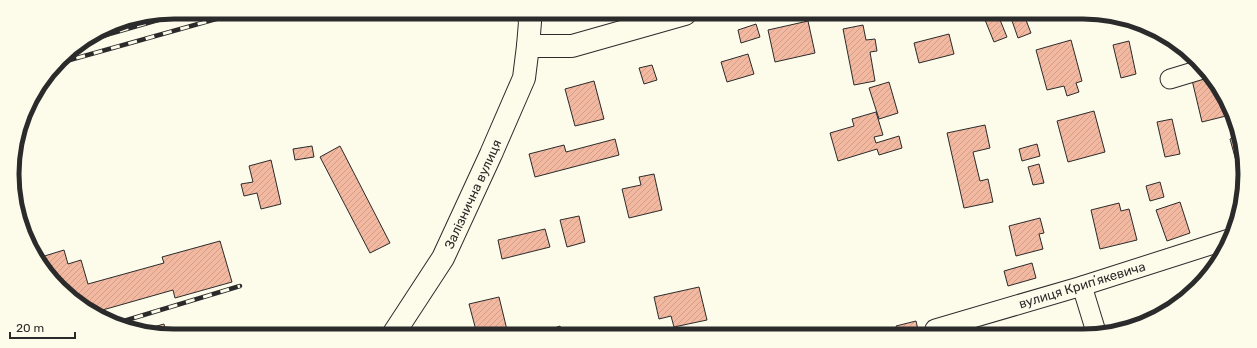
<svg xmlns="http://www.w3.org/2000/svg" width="1257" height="348" viewBox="0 0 1257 348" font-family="Rubik,sans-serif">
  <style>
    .building { fill: url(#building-hatch); stroke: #2b2b2b }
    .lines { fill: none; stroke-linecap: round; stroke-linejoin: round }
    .street-casing { stroke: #2b2b2b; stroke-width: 21 }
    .secondary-casing { stroke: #2b2b2b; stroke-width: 24 }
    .highway-casing { stroke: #2b2b2b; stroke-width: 24 }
    .street { stroke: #fdfbea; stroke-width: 19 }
    .secondary { stroke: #fdfbea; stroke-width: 22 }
    .highway { stroke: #fdfbea; stroke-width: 22 }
    .rail-casing { stroke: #2b2b2b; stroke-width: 4.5 }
    .rail { stroke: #fdfbea; stroke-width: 3; stroke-dasharray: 9; stroke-linecap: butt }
    .labels { text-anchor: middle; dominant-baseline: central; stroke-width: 3; stroke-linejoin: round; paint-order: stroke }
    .street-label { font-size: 13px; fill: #2b2b2b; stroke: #fdfbea }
    .rim { fill: none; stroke: #2b2b2b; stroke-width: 5 }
  </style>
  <defs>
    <pattern id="building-hatch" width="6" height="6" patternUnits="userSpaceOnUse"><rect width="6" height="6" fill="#f2b8a0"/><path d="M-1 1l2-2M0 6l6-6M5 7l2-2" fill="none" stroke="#d09e8a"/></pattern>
  </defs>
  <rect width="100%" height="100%" fill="#fdfbea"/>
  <g class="building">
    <polygon points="983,15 998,15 1007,37 994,42"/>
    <polygon points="1010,15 1024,15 1031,33 1018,38"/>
    <polygon points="808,21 815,53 775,62 768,30"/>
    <polygon points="756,24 760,37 741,43 738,30"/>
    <polygon points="863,25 866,40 875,39 877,51 870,52 875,81 854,85 843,29"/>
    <polygon points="949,34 954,54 919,63 914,43"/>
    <polygon points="1071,40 1082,81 1076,83 1079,92 1067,96 1064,86 1047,90 1036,50"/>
    <polygon points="1129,41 1136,74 1121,78 1113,45"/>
    <polygon points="748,54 754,74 727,82 721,62"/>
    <polygon points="652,65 657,80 644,84 639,68"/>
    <polygon points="1209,76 1218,84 1230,115 1202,122 1192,80"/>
    <polygon points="594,81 604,119 575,126 565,89"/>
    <polygon points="889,82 898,113 879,119 869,88"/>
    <polygon points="1094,111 1105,152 1068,162 1057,121"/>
    <polygon points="876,112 883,135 874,137 876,143 899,136 902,148 879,155 877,149 838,161 830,133 854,126 852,119"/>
    <polygon points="1172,119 1180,154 1165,157 1157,122"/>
    <polygon points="985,125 990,148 973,152 980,181 988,179 993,202 964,208 947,133"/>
    <polygon points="1239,136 1242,142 1242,159 1236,161 1230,139"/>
    <polygon points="615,139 619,155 535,177 529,154 564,145 566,152"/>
    <polygon points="1037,144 1040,156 1022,161 1019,149"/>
    <polygon points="312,146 314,157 295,160 293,149"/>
    <polygon points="340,146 390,243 370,253 320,157"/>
    <polygon points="271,160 281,204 261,209 257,193 244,196 241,184 253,182 249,166"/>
    <polygon points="1039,164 1044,183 1033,185 1028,167"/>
    <polygon points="654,174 662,210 629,218 622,189 641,185 639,177"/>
    <polygon points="1160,182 1164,197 1150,201 1146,186"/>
    <polygon points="1180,202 1190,233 1167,241 1156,210"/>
    <polygon points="1119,203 1121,211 1129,209 1137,240 1100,249 1091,210"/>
    <polygon points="579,216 585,242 567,247 560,220"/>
    <polygon points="1040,218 1044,233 1039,234 1043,249 1016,256 1009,226"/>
    <polygon points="545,229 550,247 502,259 498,240"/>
    <polygon points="220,241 232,282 175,298 173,290 92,313 45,272 38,258 64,250 68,264 81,260 88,284 164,263 162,257"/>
    <polygon points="1032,263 1036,278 1008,286 1004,271"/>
    <polygon points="699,287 707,320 674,327 671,316 659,319 654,297"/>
    <polygon points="499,297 508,334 477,334 469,304"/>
    <polygon points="916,321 919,334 898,334 896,326"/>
    <polygon points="164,324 166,333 143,333 138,331"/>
    <polygon points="560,326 563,334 537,334"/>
    <polygon points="604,330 605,334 590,334"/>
  </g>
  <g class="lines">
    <g class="street-casing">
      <g id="street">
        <polyline points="1170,79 1203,69"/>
        <polyline points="1082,286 1097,335"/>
        <polyline points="935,329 1082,286 1229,239"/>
      </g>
    </g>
    <g class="secondary-casing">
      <g id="secondary">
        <path id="s1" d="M394,333L443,258L491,154L524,78L528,46"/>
      </g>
    </g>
    <g class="highway-casing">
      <polyline id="highway" points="528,13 530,22 528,46 572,46 685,14"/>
    </g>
    <use href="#street" class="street"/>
    <use href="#secondary" class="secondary"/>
    <use href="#highway" class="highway"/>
    <g class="rail-casing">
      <g id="rail">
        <polyline points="85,41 186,12"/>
        <polyline points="59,63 241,12"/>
        <polyline points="117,323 240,286"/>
      </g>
    </g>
    <use href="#rail" class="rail"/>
  </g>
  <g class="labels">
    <g class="street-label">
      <text stroke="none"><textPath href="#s1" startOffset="160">Залізнична вулиця</textPath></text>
      <text transform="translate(1082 285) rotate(-17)">вулиця Крипʼякевича</text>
    </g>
  </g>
  <path d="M0 0H1257V348H0ZM174 19H1083A155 155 0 0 1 1238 174V174A155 155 0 0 1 1083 329H174A155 155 0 0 1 19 174V174A155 155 0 0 1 174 19Z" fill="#fdfbea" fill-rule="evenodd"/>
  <path class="rim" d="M174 19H1083A155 155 0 0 1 1238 174V174A155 155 0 0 1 1083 329H174A155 155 0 0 1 19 174V174A155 155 0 0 1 174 19Z"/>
  <path d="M10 332v6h65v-6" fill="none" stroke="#2b2b2b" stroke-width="2"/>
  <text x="16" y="332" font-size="12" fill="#2b2b2b" stroke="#fdfbea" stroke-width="3" paint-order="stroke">20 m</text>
</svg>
